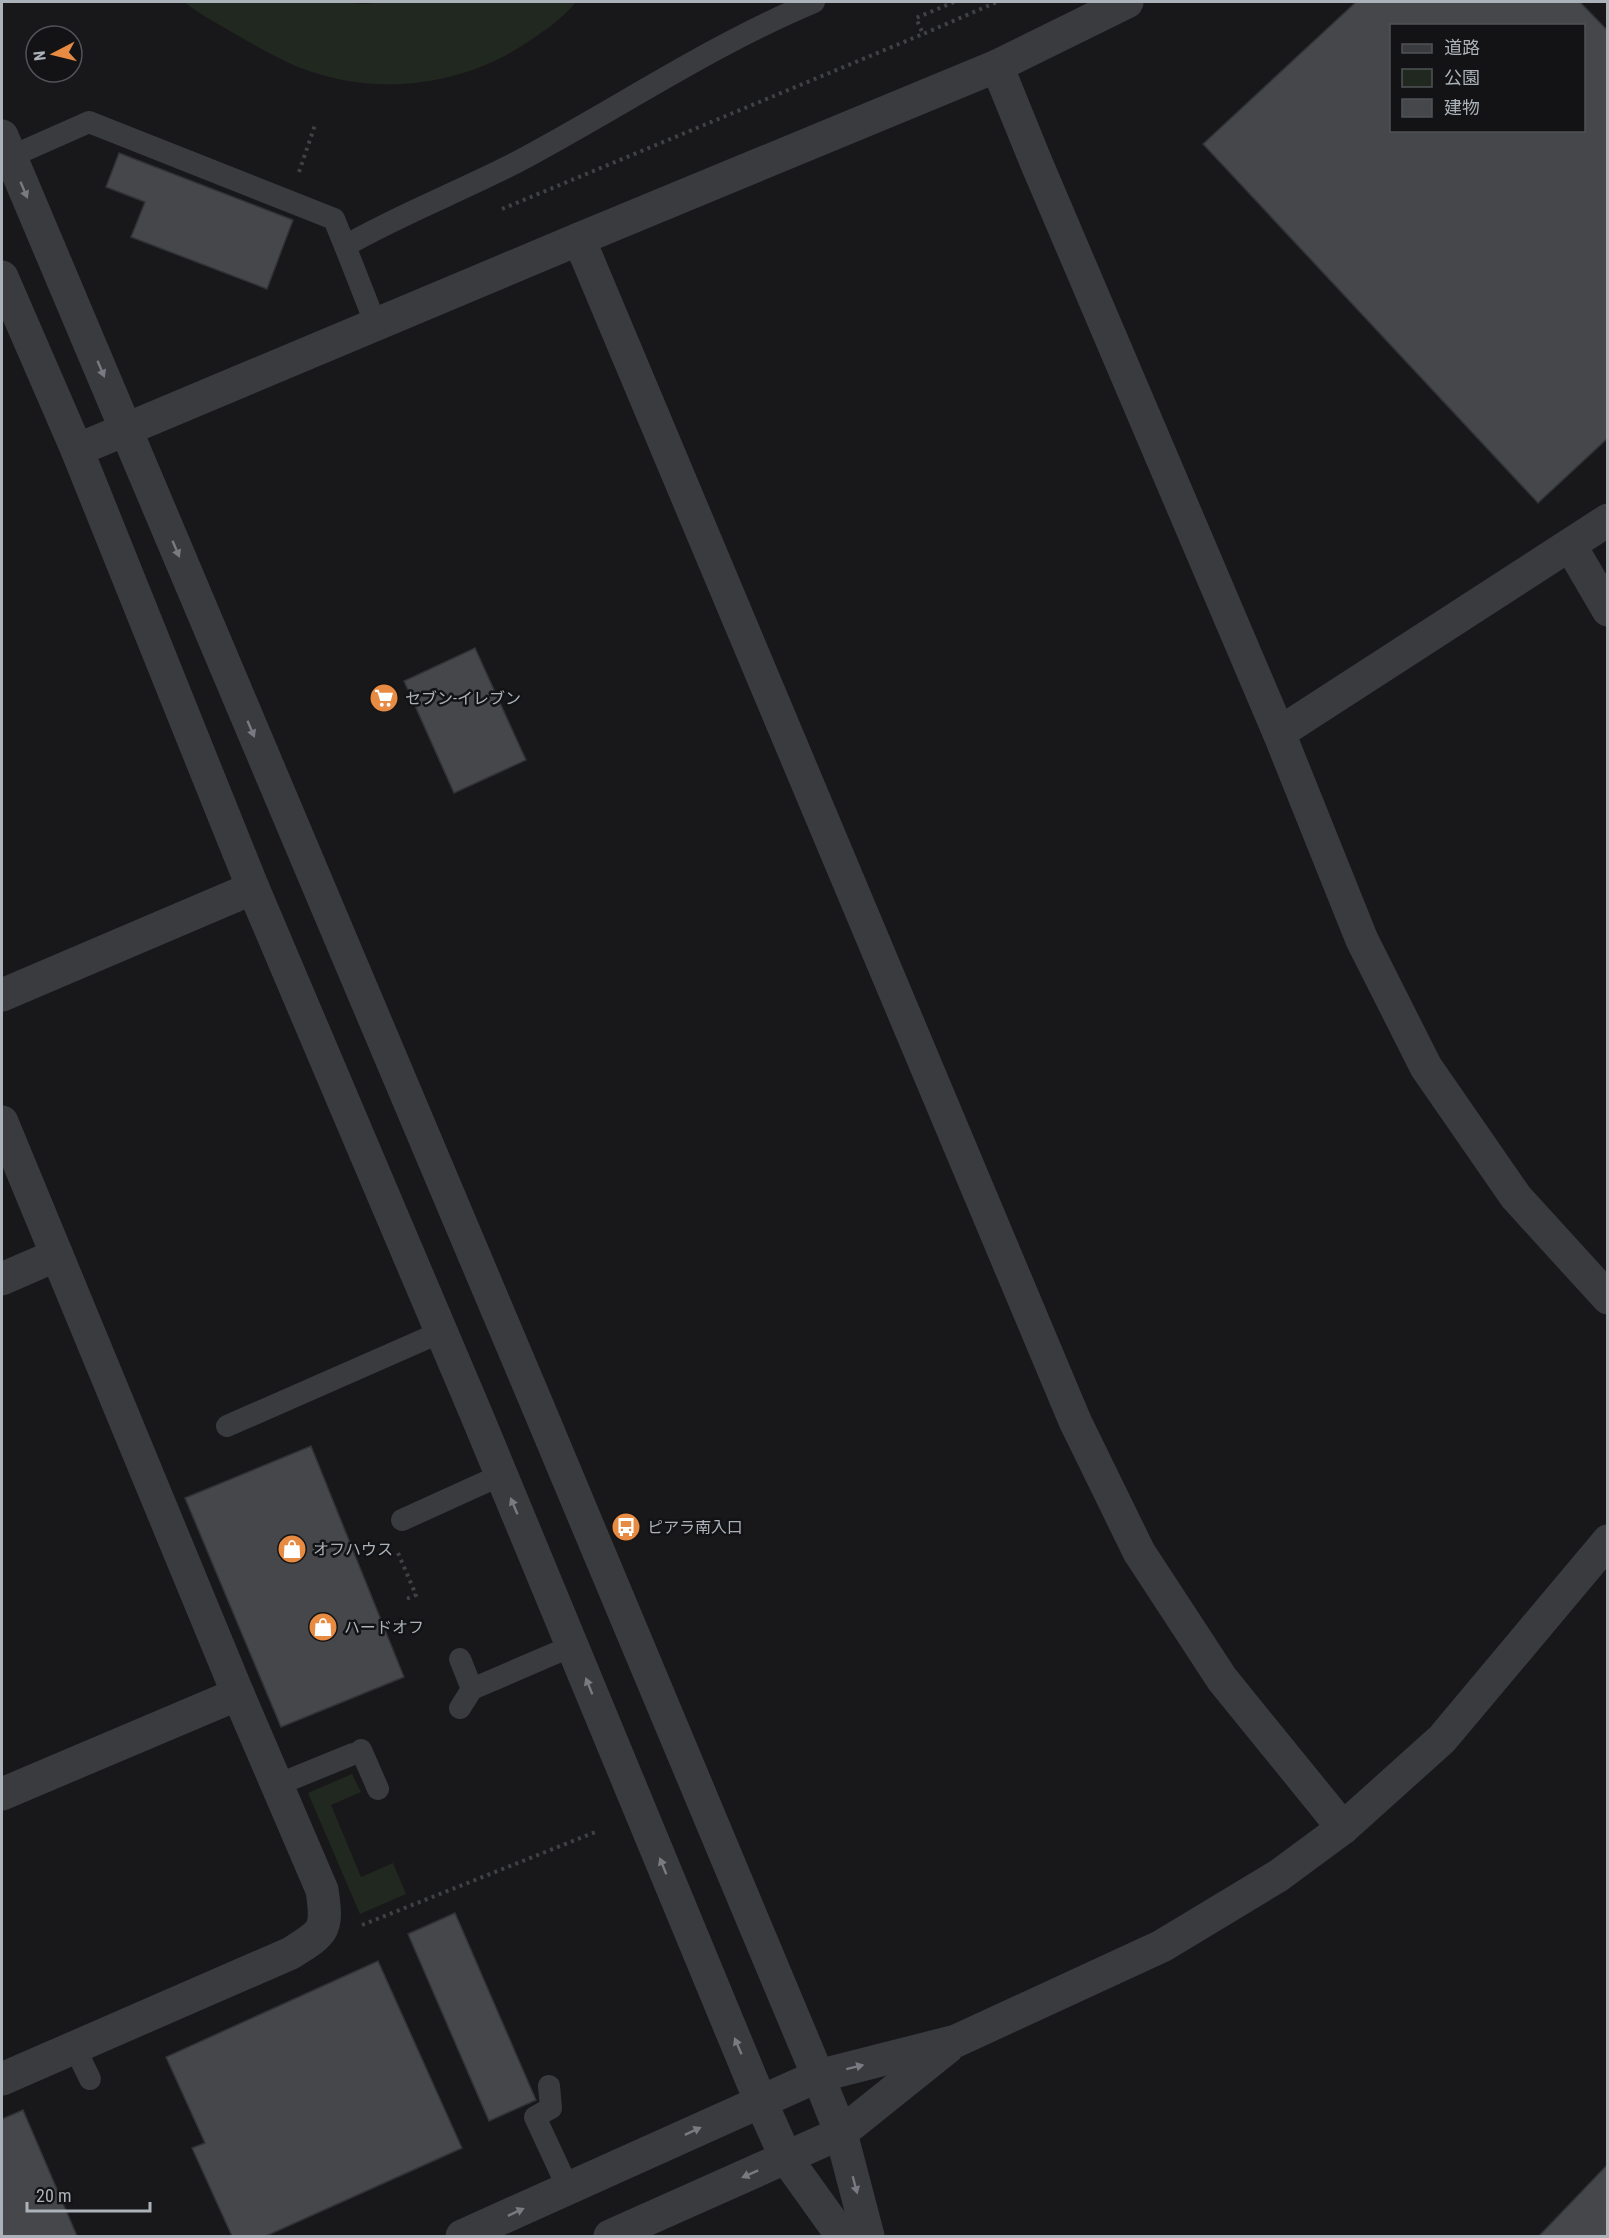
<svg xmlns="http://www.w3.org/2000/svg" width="1609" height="2238" viewBox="0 0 1609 2238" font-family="'Roboto Condensed','Noto Sans JP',sans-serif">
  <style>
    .green { fill: #212820 }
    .building { fill: #45474a; stroke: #323336; stroke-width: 1.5; fill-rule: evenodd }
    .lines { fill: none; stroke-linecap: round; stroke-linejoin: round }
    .path { stroke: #3f4245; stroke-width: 4; stroke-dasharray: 3 4.5; stroke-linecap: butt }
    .service { stroke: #393b3f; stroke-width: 22 }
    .minor { stroke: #393b3f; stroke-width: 33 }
    .tertiary { stroke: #393b3f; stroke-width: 33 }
    .oneway { fill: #787c82 }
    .labels { text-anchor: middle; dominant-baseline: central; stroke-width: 5; stroke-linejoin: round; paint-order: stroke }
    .poi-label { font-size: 16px; fill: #abb2b9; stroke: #131315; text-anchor: start }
  </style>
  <rect width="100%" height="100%" fill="#18181a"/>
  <g class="green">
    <path d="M184,2H341L363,4L387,2H576C562,19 542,33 523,45C462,85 381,95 312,72C287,64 265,51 242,38C222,26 202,16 184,2Z"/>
    <polygon points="352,1774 361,1792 331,1805 361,1877 393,1863 406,1894 360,1914 308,1793"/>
  </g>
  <g class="building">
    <path d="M1356,2H1580L1608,31V438L1538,503L1203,144ZM1392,26H1584V130H1392Z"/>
    <polygon points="119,153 293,220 267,289 131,237 145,202 106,187"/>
    <polygon points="475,648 526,760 454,793 404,681"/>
    <polygon points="311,1446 404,1677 281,1727 185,1498"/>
    <polygon points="455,1913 536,2100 489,2121 408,1934"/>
    <polygon points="378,1961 462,2148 266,2236 232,2236 192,2148 205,2143 166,2057"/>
    <polygon points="23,2110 77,2236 2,2236 2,2119"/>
    <polygon points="1608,2164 1608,2236 1539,2236"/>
  </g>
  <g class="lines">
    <g class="path">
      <polyline points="954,2 916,18 923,34 997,2"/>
      <polyline points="299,172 315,125"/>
      <polyline points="502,209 923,34"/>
      <polyline points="398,1553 416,1595 404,1600"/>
      <polyline points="362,1925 598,1831"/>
    </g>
    <g class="service">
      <polyline points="10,157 89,122 334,219 345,246"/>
      <path d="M376,325L345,246C401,214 461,191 517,162C617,109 711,45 814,2"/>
      <polyline points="227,1426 441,1332"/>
      <polyline points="402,1520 501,1475"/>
      <polyline points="460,1659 472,1689"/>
      <polyline points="460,1708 472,1689 572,1646"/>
      <polyline points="361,1750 378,1789"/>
      <polyline points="277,1785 353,1754"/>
      <polyline points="75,2048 90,2079"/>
      <polyline points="549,2086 551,2108 535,2117 568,2188"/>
    </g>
    <g class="minor">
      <polyline points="2,995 253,888"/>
      <path d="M2,1122L238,1694L322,1890C328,1930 325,1932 291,1953L2,2079"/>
      <polyline points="2,1279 57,1255"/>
      <polyline points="2,1794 238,1694"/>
    </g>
    <g class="tertiary">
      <polyline points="997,66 1036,162 1279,733 1362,940 1426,1067 1516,1197 1608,1298"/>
      <polyline points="2,136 536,1402 818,2076 841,2133 868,2236"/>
      <polyline points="579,239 1075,1421 1139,1552 1222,1679 1343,1828"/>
      <polyline points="2,277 77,450 253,888 477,1416 760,2100 786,2158 842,2236"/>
      <polyline points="77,450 579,239 997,66 1127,2"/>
      <polyline points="1570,545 1608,610"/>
      <polyline points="1279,733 1608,520"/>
      <polyline points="462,2236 818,2076 956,2041 1162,1946 1278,1876 1343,1828 1442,1739 1608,1541"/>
      <polyline points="610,2236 841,2133 947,2048"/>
    </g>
  </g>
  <defs><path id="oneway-solid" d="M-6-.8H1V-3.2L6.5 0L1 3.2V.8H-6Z" transform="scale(1.5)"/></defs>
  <g class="oneway">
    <use href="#oneway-solid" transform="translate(24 190) rotate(67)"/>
    <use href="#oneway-solid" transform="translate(101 369) rotate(67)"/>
    <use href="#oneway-solid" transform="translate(176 549) rotate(67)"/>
    <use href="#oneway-solid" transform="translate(251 729) rotate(67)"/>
    <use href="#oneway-solid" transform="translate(514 1506) rotate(-113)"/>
    <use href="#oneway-solid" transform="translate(589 1686) rotate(-112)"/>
    <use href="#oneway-solid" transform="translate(663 1866) rotate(-112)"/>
    <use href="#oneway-solid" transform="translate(738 2046) rotate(-113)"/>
    <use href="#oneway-solid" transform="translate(855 2067) rotate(-14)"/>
    <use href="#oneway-solid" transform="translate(693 2131) rotate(-25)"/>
    <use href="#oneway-solid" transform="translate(750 2174) rotate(156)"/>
    <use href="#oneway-solid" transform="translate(855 2185) rotate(75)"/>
    <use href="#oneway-solid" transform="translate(516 2212) rotate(-25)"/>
  </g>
  <defs>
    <g id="supermarket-disc" transform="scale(1.5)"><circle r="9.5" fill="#e78a42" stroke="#131315"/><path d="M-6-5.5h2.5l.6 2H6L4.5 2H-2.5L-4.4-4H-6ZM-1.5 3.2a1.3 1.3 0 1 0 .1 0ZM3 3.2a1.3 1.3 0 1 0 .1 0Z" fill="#fff"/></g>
    <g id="bus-disc" transform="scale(1.5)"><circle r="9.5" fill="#e78a42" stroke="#131315"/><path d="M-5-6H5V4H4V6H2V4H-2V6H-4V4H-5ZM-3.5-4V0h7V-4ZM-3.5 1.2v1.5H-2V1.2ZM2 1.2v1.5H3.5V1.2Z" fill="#fff"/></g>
    <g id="shop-disc" transform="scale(1.5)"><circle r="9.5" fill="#e78a42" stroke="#131315"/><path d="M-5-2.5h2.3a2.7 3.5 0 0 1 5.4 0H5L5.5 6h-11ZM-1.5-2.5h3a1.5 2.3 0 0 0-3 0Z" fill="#fff"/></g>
  </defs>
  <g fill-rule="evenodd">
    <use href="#supermarket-disc" x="384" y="698"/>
    <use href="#bus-disc" x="626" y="1527"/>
    <use href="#shop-disc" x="292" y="1549"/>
    <use href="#shop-disc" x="323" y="1627"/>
  </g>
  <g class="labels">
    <g class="poi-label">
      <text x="405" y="698">セブン-イレブン</text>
      <text x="647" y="1527">ピアラ南入口</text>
      <text x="313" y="1549">オフハウス</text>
      <text x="344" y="1627">ハードオフ</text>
    </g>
  </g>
  <rect width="1609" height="2238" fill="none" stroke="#abb2b9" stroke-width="6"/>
  <rect x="1390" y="24" width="195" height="108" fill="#131315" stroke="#505357" stroke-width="1.5"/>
  <rect x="1402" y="44" width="30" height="9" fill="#393b3f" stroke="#505357" stroke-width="1.5"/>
  <text x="1444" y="54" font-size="18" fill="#abb2b9">道路</text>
  <rect x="1402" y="69" width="30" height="18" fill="#212820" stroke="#505357" stroke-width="1.5"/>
  <text x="1444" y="84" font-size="18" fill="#abb2b9">公園</text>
  <rect x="1402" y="99" width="30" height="18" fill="#45474a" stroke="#505357" stroke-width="1.5"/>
  <text x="1444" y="114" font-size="18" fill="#abb2b9">建物</text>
  <g transform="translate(54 54) rotate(263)"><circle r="28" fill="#131315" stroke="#505357" stroke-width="1.5"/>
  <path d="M0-4.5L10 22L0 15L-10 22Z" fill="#e78a42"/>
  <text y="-9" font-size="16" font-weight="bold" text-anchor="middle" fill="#abb2b9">N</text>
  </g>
  <path d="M27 2202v9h123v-9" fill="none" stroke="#abb2b9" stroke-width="3"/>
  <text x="36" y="2202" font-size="18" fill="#abb2b9" stroke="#131315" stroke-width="4.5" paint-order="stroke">20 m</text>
</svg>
